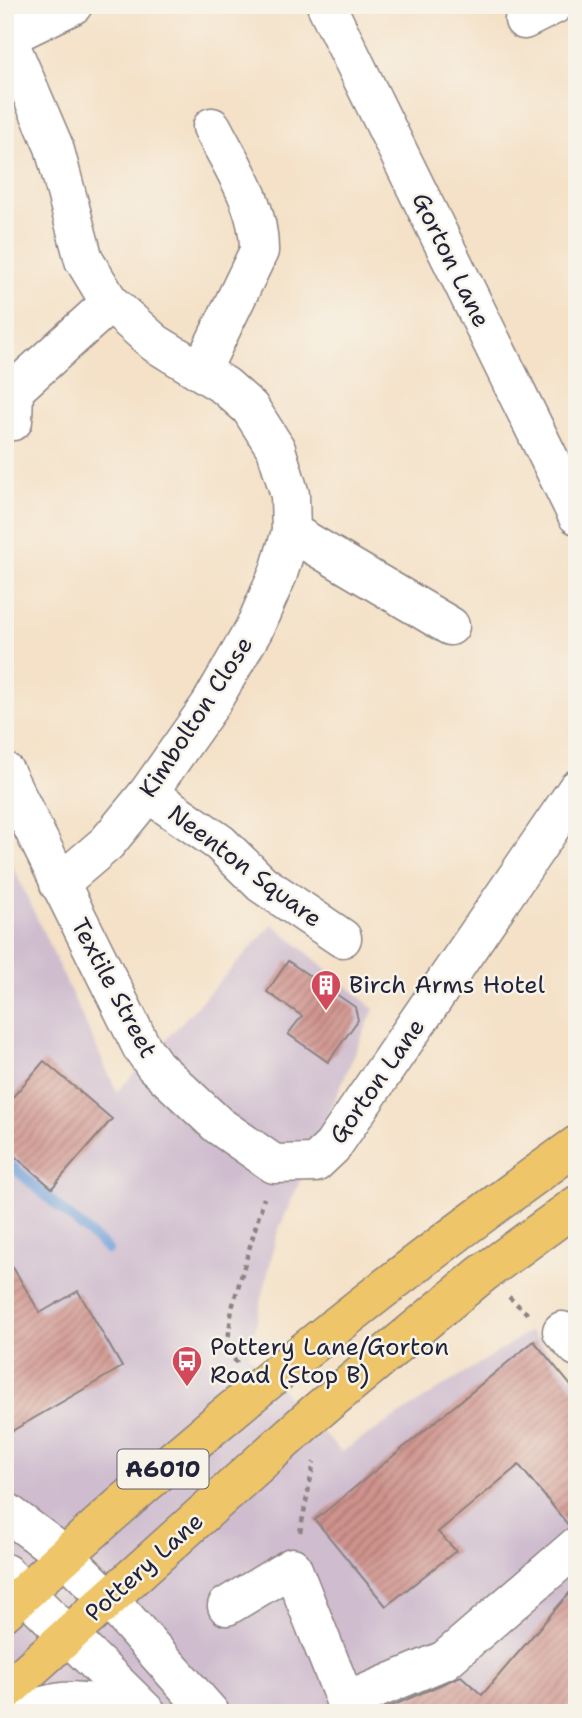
<svg xmlns="http://www.w3.org/2000/svg" width="582" height="1718" viewBox="0 0 582 1718" font-family="'Shantell Sans',sans-serif">
  <style>
    .industrial { fill: #cfbdcf }
    .lines { fill: none; stroke-linecap: round; stroke-linejoin: round }
    .stream { stroke: #6fa0da; stroke-width: 10 }
    .building { fill: url(#building-hatch) }
    .minor-casing { stroke: #8b8281; stroke-width: 41 }
    .highway-casing { stroke: #8b8281; stroke-width: 41 }
    .path { stroke: #8b8281; stroke-width: 4.5; stroke-dasharray: 5 5; stroke-linecap: butt }
    .minor { stroke: #fff; stroke-width: 38 }
    .highway { stroke: #eec569; stroke-width: 38 }
    .labels { text-anchor: middle; dominant-baseline: central; stroke-width: 5; stroke-linejoin: round; paint-order: stroke }
    .shield { fill: #f7f3e8; stroke: #62616f; stroke-width: 2 }
    .shield-label { font-size: 23px; font-weight: bold; fill: #22223b }
    .street-label { font-size: 24px; fill: #22223b; stroke: #f7f3e8 }
    .poi-label { font-size: 24px; fill: #22223b; stroke: #f7f3e8; text-anchor: start }
  </style>
  <defs>
    <pattern id="building-hatch" width="6" height="6" patternUnits="userSpaceOnUse" patternTransform="scale(1.75)"><rect width="6" height="6" fill="#cf938c"/><path d="M-1 1l2-2M0 6l6-6M5 7l2-2" fill="none" stroke="#a87874"/></pattern>
  </defs>
  <rect width="100%" height="100%" fill="#f7f3e8"/>
  <filter id="ink" filterUnits="userSpaceOnUse"><feTurbulence type="fractalNoise" baseFrequency=".0143" numOctaves="2"/><feDisplacementMap in="SourceGraphic" scale="14" xChannelSelector="R" yChannelSelector="G"/><feConvolveMatrix kernelMatrix="1 2 1 2 8 2 1 2 1" color-interpolation-filters="sRGB"/></filter>
  <filter id="wash" filterUnits="userSpaceOnUse"><feTurbulence type="fractalNoise" baseFrequency=".00686" numOctaves="4" result="noise"/><feDisplacementMap in="SourceGraphic" scale="28" xChannelSelector="R" yChannelSelector="G"/><feGaussianBlur stdDeviation="1.57" result="paint"/><feColorMatrix in="noise" values="0 0 0 0 0 0 0 0 0 0 0 0 0 0 0 0 0 1.4 0 .05"/><feComposite in="paint" operator="in"/></filter>
  <g filter="url(#wash)">
    <rect width="100%" height="100%" fill="#f4e1c7"/>
    <polygon class="industrial" points="5,849 117,1092 273,924 374,1009 277,1234 249,1355 341,1452 530,1331 577,1384 577,1713 5,1713"/>
    <g class="lines">
      <polyline class="stream" points="5,1160 108,1250"/>
    </g>
    <g id="blocks">
      <g class="building">
        <polygon points="288,961 355,1007 358,1020 328,1062 288,1034 302,1016 267,992"/>
        <polygon points="44,1061 112,1119 52,1188 5,1148 5,1106"/>
        <polygon points="5,1254 40,1313 78,1291 122,1367 5,1435"/>
        <polygon points="534,1341 577,1393 577,1525 569,1526 519,1465 438,1532 456,1551 386,1606 315,1520"/>
        <polygon points="577,1584 577,1713 376,1713 461,1676 482,1695"/>
      </g>
    </g>
  </g>
  <g filter="url(#ink)">
    <use href="#blocks" fill-opacity="0" stroke="#8b8281" stroke-width="2"/>
    <g class="lines">
      <g class="minor-casing">
        <g id="minor">
          <polyline points="326,5 577,515"/>
          <polyline points="524,20 554,5"/>
          <polyline points="7,37 54,147 84,260 110,303 155,343 225,386 250,408 276,449 290,495 291,532 278,574 254,629 210,705 148,793 107,843 59,884"/>
          <polyline points="5,38 73,5"/>
          <path d="M201,371L259,251C260,206 232,166 212,127"/>
          <polyline points="13,421 14,390 110,303"/>
          <polyline points="291,532 450,626"/>
          <polyline points="5,772 141,1046 155,1066 218,1125 274,1164 315,1163 332,1147 577,789"/>
          <polyline points="148,793 220,843 262,884 342,938"/>
          <polyline points="562,1331 577,1347"/>
          <polyline points="5,1511 64,1555 108,1598 210,1713"/>
          <polyline points="5,1573 147,1713"/>
          <polyline points="227,1606 292,1567 350,1713"/>
          <polyline points="345,1702 445,1660 577,1546"/>
          <path d="M21,1713C61,1697 92,1698 132,1713"/>
        </g>
      </g>
      <g class="highway-casing">
        <g id="highway">
          <path d="M5,1611C184,1442 377,1288 577,1145"/>
          <polyline points="5,1692 315,1413 482,1274 577,1205"/>
        </g>
      </g>
      <g class="path">
        <polyline points="509,1297 531,1317"/>
        <polyline points="237,1363 227,1349 232,1308 264,1198"/>
        <polyline points="300,1532 314,1462"/>
      </g>
      <use href="#minor" class="minor"/>
      <use href="#highway" class="highway"/>
    </g>
  </g>
  <defs>
    <g id="building-pin" transform="scale(1.575)"><path d="M0 17L-7.5 6A9.5 9.5 0 1 1 7.5 6Z" fill="#d1495b" stroke="#f7f3e8"/><path d="M-4-6H4V6H1V3H-1V6H-4ZM-2.5-4.3h1.7v1.8h-1.7ZM.8-4.3h1.7v1.8H.8ZM-2.5-1h1.7V.8h-1.7ZM.8-1h1.7V.8H.8Z" fill="#fff"/></g>
    <g id="bus-pin" transform="scale(1.575)"><path d="M0 17L-7.5 6A9.5 9.5 0 1 1 7.5 6Z" fill="#d1495b" stroke="#f7f3e8"/><path d="M-5-6H5V4H4V6H2V4H-2V6H-4V4H-5ZM-3.5-4V0h7V-4ZM-3.5 1.2v1.5H-2V1.2ZM2 1.2v1.5H3.5V1.2Z" fill="#fff"/></g>
  </defs>
  <g fill-rule="evenodd">
    <use href="#building-pin" x="326" y="985"/>
    <use href="#bus-pin" x="187" y="1361"/>
  </g>
  <g class="labels">
    <rect class="shield" x="117.5" y="1449.5" width="91" height="39" rx="5"/>
    <g class="shield-label">
      <text x="163" y="1469">A6010</text>
    </g>
    <g class="street-label">
      <text transform="translate(451 260) rotate(64)">Gorton Lane</text>
      <text transform="translate(196 717) rotate(-57)">Kimbolton Close</text>
      <text transform="translate(245 866) rotate(37)">Neenton Square</text>
      <text transform="translate(114 988) rotate(62)">Textile Street</text>
      <text transform="translate(377 1081) rotate(-55)">Gorton Lane</text>
      <text transform="translate(144 1567) rotate(-42)">Pottery Lane</text>
    </g>
    <g class="poi-label">
      <text x="349" y="985">Birch Arms Hotel</text>
      <text x="210" y="1347">Pottery Lane/Gorton<tspan x="210" dy="28">Road (Stop B)</tspan></text>
    </g>
  </g>
  <rect width="582" height="1718" fill="none" stroke="#f7f3e8" stroke-width="28"/>
</svg>
